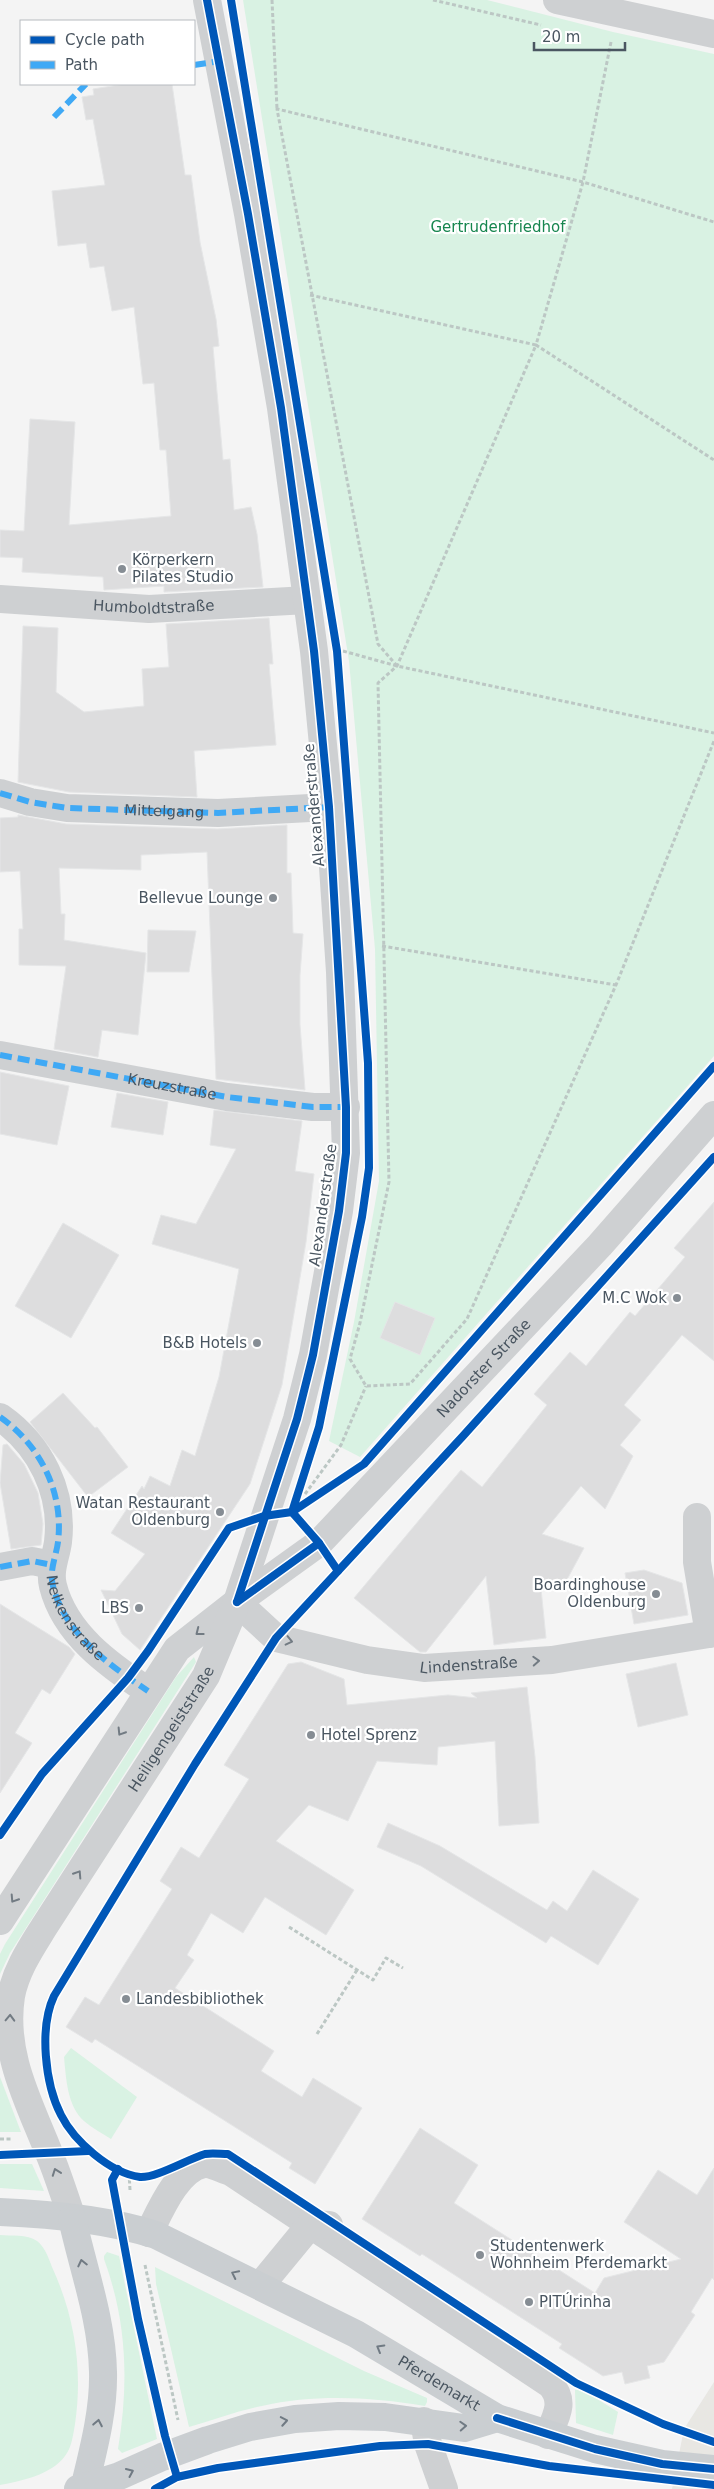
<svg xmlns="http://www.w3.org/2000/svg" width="714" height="2489" viewBox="0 0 714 2489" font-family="'DejaVu Sans',sans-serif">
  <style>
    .commercial { fill: #e8e7e3 }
    .green { fill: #d9f2e3 }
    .building { fill: #ddddde; stroke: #e5e6e7 }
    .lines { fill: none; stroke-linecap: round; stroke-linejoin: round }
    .path { stroke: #bcc7c4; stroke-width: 3; stroke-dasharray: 4 2.5; stroke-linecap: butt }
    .minor { stroke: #ced0d2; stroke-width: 28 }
    .major { stroke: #caced1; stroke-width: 28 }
    .quiet { stroke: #3fa9f5; stroke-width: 6; stroke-dasharray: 12 6; stroke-linecap: butt }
    .cycleway-casing { stroke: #fff; stroke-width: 11 }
    .cycleway { stroke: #0057b8; stroke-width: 8 }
    .oneway { stroke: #727b83 }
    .oneway2 { stroke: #707a83 }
    .poi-dot { fill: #868d94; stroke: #fff; stroke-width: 2 }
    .labels { text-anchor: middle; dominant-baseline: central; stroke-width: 4.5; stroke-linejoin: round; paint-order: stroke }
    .park-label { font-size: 15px; fill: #17864f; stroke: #fff }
    .poi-label { font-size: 15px; fill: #4a5661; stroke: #fff; text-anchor: end }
    .street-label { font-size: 15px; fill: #4a5661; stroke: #fff }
  </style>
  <rect width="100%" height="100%" fill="#f4f4f4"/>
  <polygon class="commercial" points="714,2382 714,2489 672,2489 684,2429"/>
  <g class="green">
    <polygon points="243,0 487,0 613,32 714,54 714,1056 360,1457 329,1441 354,1322 379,1181 375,949 349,661"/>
    <polygon points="194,1657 196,1662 10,1953 0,1974 0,1954 5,1944 176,1677"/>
    <path d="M71,2048L137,2097L111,2139C102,2133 92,2128 84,2121C67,2106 66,2077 64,2057Z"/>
    <polygon points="0,2077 21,2132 0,2132"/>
    <polygon points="0,2164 32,2164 44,2191 0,2188"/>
    <path d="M0,2235C11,2236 27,2234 37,2241C45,2247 49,2259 52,2267C75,2317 83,2370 75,2424C73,2435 72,2447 65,2456C51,2475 21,2481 0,2485Z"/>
    <path d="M107,2252L119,2256L157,2439L122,2453L118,2449C129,2383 127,2322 104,2259V2256Z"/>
    <path d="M155,2267L364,2371L427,2398V2402L425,2406C371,2397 315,2394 262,2406C237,2411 213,2420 189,2427L156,2284Z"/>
    <polygon points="581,2389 618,2412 613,2435 576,2423 575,2390"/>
  </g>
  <g class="building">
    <polygon points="125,84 172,84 185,175 191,175 200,242 216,319 219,346 213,347 223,460 230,459 234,510 251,507 257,534 263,587 164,592 164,586 104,590 103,577 22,572 23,558 0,557 0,530 24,531 30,419 75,422 69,525 171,516 166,450 160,450 154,383 143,384 134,307 112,311 104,266 90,268 86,243 58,246 52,191 105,185 93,119 86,120 82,97 94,95 93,89"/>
    <polygon points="269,618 273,664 269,664 276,745 194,751 197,797 69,792 18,782 23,626 58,628 56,692 84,712 144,706 142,669 169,667 166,624"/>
    <polygon points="18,815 66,824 217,829 287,825 287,873 291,873 293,933 303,934 300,975 300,1025 305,1090 216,1079 207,852 141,855 141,870 59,868 61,914 65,914 64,940 146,953 138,1035 102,1030 98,1057 54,1049 66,966 19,965 19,929 23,929 20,871 0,872 0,818 18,817"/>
    <polygon points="148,930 196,931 189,972 147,972"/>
    <polygon points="0,1072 69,1086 57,1145 0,1134"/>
    <polygon points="117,1093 168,1102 163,1135 111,1127"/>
    <polygon points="214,1110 302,1121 295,1171 314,1174 306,1242 282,1385 250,1484 140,1650 122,1634 101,1590 115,1591 145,1554 111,1533 142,1486 144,1489 150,1476 170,1486 182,1450 195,1456 219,1377 239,1269 152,1244 161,1215 196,1224 236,1149 210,1145"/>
    <polygon points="714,1202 714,1361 682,1335 624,1405 641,1420 620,1445 633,1456 605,1509 581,1486 542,1534 584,1548 563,1587 541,1589 546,1638 494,1645 486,1576 426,1652 420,1652 354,1598 461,1470 482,1487 547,1405 534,1394 570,1352 586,1366 630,1312 635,1316 685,1257 674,1248"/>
    <polygon points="63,1223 119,1255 71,1338 15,1306"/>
    <polygon points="395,1302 435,1318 420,1355 380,1338"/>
    <polygon points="63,1393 95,1428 97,1427 128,1467 88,1497 30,1422"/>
    <polygon points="7,1444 24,1464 38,1493 43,1524 41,1545 11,1549 0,1483 3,1445"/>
    <polygon points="644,1570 682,1583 688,1615 634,1624 625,1573"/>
    <polygon points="0,1604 69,1647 75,1654 50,1694 42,1689 15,1733 32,1743 0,1793"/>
    <polygon points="301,1662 344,1679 347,1705 448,1695 477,1698 471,1693 527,1687 535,1757 539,1823 499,1826 495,1741 438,1747 437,1765 377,1761 348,1821 309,1805 276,1841 354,1890 326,1935 265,1897 243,1933 211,1913 187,1955 194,1960 175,1988 274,2051 261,2071 302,2097 313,2078 362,2108 315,2184 289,2168 292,2163 95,2039 92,2043 66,2027 85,1997 99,2005 172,1889 160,1881 181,1847 199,1858 249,1779 224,1765 288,1664"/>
    <polygon points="676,1663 688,1715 638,1727 626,1674"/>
    <polygon points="388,1823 440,1846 547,1910 553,1901 567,1911 593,1870 639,1899 598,1965 551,1936 546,1943 421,1866 377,1847"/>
    <polygon points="420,2128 478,2165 454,2203 595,2293 604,2278 681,2259 624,2222 658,2170 697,2195 714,2168 714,2280 712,2278 691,2312 695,2315 664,2362 647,2366 650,2378 625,2384 622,2372 603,2376 559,2348 562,2344 422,2254 420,2256 362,2219"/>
  </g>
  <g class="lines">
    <g class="path">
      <polyline points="272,0 277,109"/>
      <polyline points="433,0 541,25"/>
      <polyline points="611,42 583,182 536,345 714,460"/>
      <polyline points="310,295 536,345 397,666 378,683 389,1182 360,1323 350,1359 366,1386 410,1384 467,1319 616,985 714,741"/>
      <polyline points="343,651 397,666 714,733"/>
      <polyline points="397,666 378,644 277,109 583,182 714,222"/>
      <polyline points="382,946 616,985"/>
      <polyline points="305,1494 341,1445 366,1386"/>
      <polyline points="289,1927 373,1980 386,1958 403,1968"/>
      <polyline points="317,2034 357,1970"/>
      <polyline points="0,2139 12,2139"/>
      <polyline points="129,2173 130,2190"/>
      <polyline points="145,2265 178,2420"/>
    </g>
    <g class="minor">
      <polyline points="557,0 714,34"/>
      <path id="s1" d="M0,599L149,609L307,600"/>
      <path id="s2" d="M0,793L30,802L67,808L218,813L329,807"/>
      <polyline points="0,1055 227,1097 313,1107 346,1107"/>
      <path id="s3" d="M0,1417C40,1445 64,1492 58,1542C56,1557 49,1570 53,1586C65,1634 109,1665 148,1691"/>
      <polyline points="697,1517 697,1562 709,1634"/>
      <polyline points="0,1567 32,1561 52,1565"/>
      <path id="s4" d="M237,1602L276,1638L367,1660L424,1668L552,1660L714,1633"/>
      <path id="s5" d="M0,1921L177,1649L237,1602L319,1543L600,1245L714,1115"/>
      <path id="s6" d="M72,2218C65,2197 58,2175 49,2153C29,2102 2,2054 11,1996C16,1970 31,1948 44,1927L206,1676L237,1602L297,1419L313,1355L339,1211L346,1153L340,972L329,807L314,651L281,408L248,214L207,0"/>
      <path d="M149,2233C160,2211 177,2169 204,2164C212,2163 223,2170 231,2172L550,2384C566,2401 556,2417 548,2435"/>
      <polyline points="260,2286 311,2224 329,2225"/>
      <polyline points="424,2421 428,2444 444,2489"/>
    </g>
    <g class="major">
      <path id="s7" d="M0,2212C52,2214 106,2219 156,2235L356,2334L497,2418L595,2449L662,2464L714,2469"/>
      <path d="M72,2218C83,2269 102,2319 103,2372C104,2411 93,2451 84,2489"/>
      <polyline points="78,2489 117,2477 162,2457 208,2440 250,2427 295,2419 339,2416 385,2417 464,2428 497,2418"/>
    </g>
    <g class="quiet">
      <polyline points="194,65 220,61"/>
      <polyline points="54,117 86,84"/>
      <polyline points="0,793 30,802 67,808 218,813 329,807"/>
      <path id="s8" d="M0,1055L227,1097L313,1107H346"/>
      <path d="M0,1417C40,1445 64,1492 58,1542C56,1557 49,1570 53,1586C65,1634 109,1665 148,1691"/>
      <polyline points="0,1567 32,1561 52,1565"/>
    </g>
    <g class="cycleway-casing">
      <g id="cycleway">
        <polyline points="207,0 248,214 281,408 314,651 329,807 346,1107 346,1153 339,1211 313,1355 297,1419 237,1602"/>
        <polyline points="231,0 337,651 368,1063 369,1168 362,1217 319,1427 292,1512"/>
        <path d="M714,1157L463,1436L276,1638L195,1764L54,1996C39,2028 45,2084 61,2115C74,2141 110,2173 140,2177C156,2178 188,2159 205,2154C212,2153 221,2154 228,2154L576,2383L663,2424L714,2442"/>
        <polyline points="292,1512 319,1543 338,1571"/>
        <polyline points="237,1602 319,1543"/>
        <polyline points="0,1835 42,1774 128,1678 148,1651 229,1528 264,1516 292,1512 364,1464 714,1066"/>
        <polyline points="0,2155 88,2151"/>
        <polyline points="118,2169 112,2180 138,2319 165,2436 177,2477"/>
        <polyline points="497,2418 595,2449 662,2464 714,2469"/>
        <polyline points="155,2489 177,2477 218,2468 380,2446 428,2444 549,2466 714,2485"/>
      </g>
    </g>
    <use href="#cycleway" class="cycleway"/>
  </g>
  <defs><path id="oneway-chevron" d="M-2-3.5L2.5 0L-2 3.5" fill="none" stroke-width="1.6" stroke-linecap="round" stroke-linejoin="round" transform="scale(1.25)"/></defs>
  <g class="oneway">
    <use href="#oneway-chevron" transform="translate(199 1632) rotate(142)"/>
    <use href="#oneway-chevron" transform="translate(289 1641) rotate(13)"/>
    <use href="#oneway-chevron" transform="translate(536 1661) rotate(-3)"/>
    <use href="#oneway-chevron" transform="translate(121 1732) rotate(122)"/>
    <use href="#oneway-chevron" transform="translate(78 1874) rotate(-57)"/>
    <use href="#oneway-chevron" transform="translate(14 1899) rotate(123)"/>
    <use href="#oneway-chevron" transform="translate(10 2018) rotate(-88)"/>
    <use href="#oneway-chevron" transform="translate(56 2172) rotate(-110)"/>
  </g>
  <g class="oneway2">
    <use href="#oneway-chevron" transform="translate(82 2263) rotate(-103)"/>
    <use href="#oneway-chevron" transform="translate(235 2274) rotate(-154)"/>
    <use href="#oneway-chevron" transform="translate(380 2348) rotate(-150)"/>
    <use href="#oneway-chevron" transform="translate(284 2421) rotate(-10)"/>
    <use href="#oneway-chevron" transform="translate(98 2423) rotate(-79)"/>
    <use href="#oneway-chevron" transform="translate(463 2426) rotate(-3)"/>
    <use href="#oneway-chevron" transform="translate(130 2472) rotate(-24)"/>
  </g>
  <g class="poi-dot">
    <circle cx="122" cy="569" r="5"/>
    <circle cx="273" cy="898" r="5"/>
    <circle cx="677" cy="1298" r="5"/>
    <circle cx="257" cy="1343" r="5"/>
    <circle cx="220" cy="1512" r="5"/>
    <circle cx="656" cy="1594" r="5"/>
    <circle cx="139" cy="1608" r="5"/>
    <circle cx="311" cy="1735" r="5"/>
    <circle cx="126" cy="1999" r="5"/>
    <circle cx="480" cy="2255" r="5"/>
    <circle cx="529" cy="2302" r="5"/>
  </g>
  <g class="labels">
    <g class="park-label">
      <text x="498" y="227">Gertrudenfriedhof</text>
    </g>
    <g class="poi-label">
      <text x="132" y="560" text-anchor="start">Körperkern<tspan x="132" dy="17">Pilates Studio</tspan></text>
      <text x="263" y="898">Bellevue Lounge</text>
      <text x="667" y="1298">M.C Wok</text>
      <text x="247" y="1343">B&amp;B Hotels</text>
      <text x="210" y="1503">Watan Restaurant<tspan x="210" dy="17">Oldenburg</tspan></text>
      <text x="646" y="1585">Boardinghouse<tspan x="646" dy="17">Oldenburg</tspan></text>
      <text x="129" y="1608">LBS</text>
      <text x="321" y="1735" text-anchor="start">Hotel Sprenz</text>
      <text x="136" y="1999" text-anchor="start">Landesbibliothek</text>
      <text x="490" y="2246" text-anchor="start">Studentenwerk<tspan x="490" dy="17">Wohnheim Pferdemarkt</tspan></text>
      <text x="539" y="2302" text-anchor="start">PITÚrinha</text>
    </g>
    <g class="street-label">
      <text stroke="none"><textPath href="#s1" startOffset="154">Humboldtstraße</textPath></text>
      <text transform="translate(314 805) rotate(-95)">Alexanderstraße</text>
      <text stroke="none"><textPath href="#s2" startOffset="166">Mittelgang</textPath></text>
      <text stroke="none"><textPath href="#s8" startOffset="175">Kreuzstraße</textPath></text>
      <text transform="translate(323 1205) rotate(-82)">Alexanderstraße</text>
      <text stroke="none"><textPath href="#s5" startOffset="742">Nadorster Straße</textPath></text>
      <text stroke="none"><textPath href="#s3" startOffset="228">Nelkenstraße</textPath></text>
      <text stroke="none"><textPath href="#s4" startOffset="249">Lindenstraße</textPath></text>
      <text stroke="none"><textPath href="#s6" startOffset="545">Heiligengeiststraße</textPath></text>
      <text stroke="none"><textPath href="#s7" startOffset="478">Pferdemarkt</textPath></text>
    </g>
  </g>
  <rect x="20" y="20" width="175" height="65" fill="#ffffff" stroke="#b7bbc0"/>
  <rect x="30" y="36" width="25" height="8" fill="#0057b8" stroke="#b7bbc0"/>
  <text x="65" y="45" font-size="15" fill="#4a5661">Cycle path</text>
  <rect x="30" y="61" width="25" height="8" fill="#3fa9f5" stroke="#b7bbc0"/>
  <text x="65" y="70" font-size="15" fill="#4a5661">Path</text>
  <path d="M534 42v8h91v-8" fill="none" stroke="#4a5661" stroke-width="2.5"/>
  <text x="542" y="42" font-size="15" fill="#4a5661" stroke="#ffffff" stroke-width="4" paint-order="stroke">20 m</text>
</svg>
